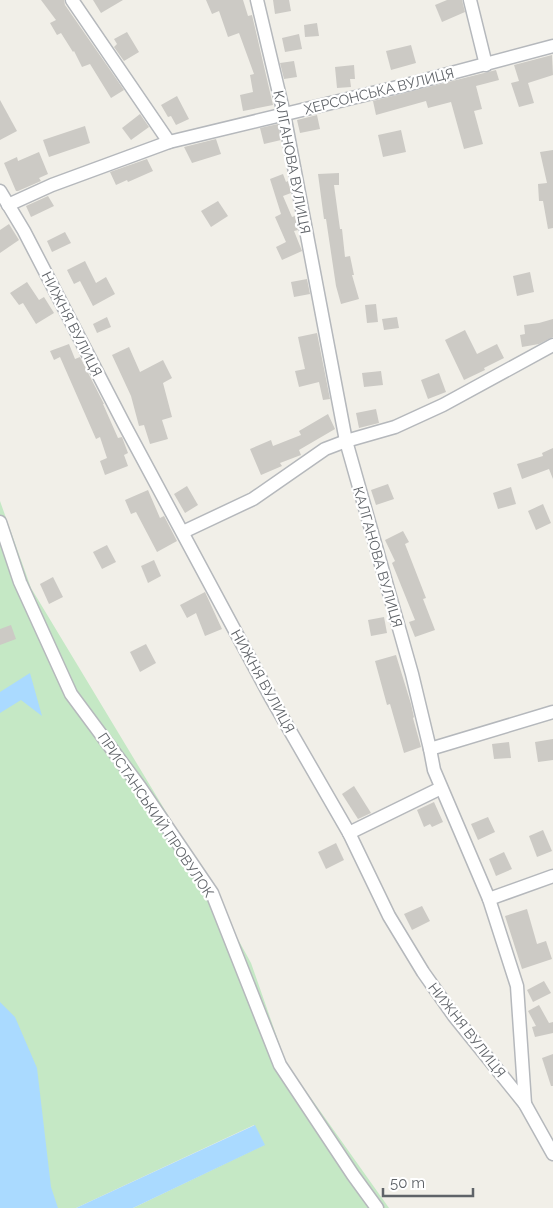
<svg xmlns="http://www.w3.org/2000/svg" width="553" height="1208" viewBox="0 0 553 1208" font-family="Raleway,sans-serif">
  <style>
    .green { fill: #c5e8c5 }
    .water { fill: #aadaff }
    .building { fill: #cccac5 }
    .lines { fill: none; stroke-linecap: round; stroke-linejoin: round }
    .street-casing { stroke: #b5b8bc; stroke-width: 15 }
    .street { stroke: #fff; stroke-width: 12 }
    .labels { text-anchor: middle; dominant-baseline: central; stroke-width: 4.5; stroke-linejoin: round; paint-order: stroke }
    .street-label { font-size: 14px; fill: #5f6368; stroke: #fff }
  </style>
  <rect width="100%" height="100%" fill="#f1efe8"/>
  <polygon class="green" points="0,501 31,588 189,850 251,963 286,1063 389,1208 133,1208 264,1145 254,1125 76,1208 21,1208 0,1161"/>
  <g class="water">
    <polygon points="30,673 42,716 21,700 0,713 0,692"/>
    <polygon points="0,1002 15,1017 37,1068 51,1187 58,1208 0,1208"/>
    <polygon points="255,1125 265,1145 133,1208 76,1208"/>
  </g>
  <g class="building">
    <polygon points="41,0 64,0 65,5 124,90 111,98 90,64 82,67 74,51 73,52 61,33 57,35 50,23 56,20"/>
    <polygon points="93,0 123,0 101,13"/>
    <polygon points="206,0 243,0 248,16 252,15 273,105 243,111 240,95 253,92 250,75 254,74 239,33 228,37 219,11 212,14"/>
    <polygon points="273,0 289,0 291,11 275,14"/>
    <polygon points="447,0 462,0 465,12 442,22 435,5"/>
    <polygon points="317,23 319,36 305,37 304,25"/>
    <polygon points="127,32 139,52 124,61 114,47 117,44 114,39"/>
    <polygon points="299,34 302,49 285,52 282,38"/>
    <polygon points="411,45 416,63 391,70 386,51"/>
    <polygon points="552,55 553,75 528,83 534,103 519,107 511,83 519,81 514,65"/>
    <polygon points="294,61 297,77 284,79 280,63"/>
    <polygon points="354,65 355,79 350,79 351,87 337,88 335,67"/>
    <polygon points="496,70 499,80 476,86 482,109 474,111 483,144 464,149 451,102 428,108 426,101 376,115 373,101"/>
    <polygon points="177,96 189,119 176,125 171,116 168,117 161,105"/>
    <polygon points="0,100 17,131 0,140"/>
    <polygon points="140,114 149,127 131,140 122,128"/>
    <polygon points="317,115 320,129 300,133 297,120"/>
    <polygon points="278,124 281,140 264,144 260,128"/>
    <polygon points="85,126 90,143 49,157 43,140"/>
    <polygon points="401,130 406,152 383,157 378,135"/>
    <polygon points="216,139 221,154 192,163 184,147"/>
    <polygon points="553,150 553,228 548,229 543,201 539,201 538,184 547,183 540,152"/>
    <polygon points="39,152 48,174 39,178 41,181 18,191 16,191 4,163 17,157 18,161"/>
    <polygon points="147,159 153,171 128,182 127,180 116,185 110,172"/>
    <polygon points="339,173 339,185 334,185 340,229 342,229 345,257 350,256 354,275 352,275 359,299 341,304 336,286 326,219 324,219 318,174"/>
    <polygon points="283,174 286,182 288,181 291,193 283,196 292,217 295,216 298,230 294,231 302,251 282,260 276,247 286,242 275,217 281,214 270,179"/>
    <polygon points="48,196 54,206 31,217 26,206"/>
    <polygon points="218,201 228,216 211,227 201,211"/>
    <polygon points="9,224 19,240 0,253 0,230"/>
    <polygon points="65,232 71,243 52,252 47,241"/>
    <polygon points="85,261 96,283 106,277 115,294 93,306 80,281 74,284 67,270"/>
    <polygon points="530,272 534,292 517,296 513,276"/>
    <polygon points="307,279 310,294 294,297 291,282"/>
    <polygon points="27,282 39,300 44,297 54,313 36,324 23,303 19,305 10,293"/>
    <polygon points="376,304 378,322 367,323 365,305"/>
    <polygon points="107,317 111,327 97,333 93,324"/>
    <polygon points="397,317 399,328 384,330 382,319"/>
    <polygon points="553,319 553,337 539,344 522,347 520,335 525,334 524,325 539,323"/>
    <polygon points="465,330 477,354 497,344 504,358 484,368 485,370 464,380 445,340"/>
    <polygon points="317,333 330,399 323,400 319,382 299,387 295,371 305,369 298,337"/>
    <polygon points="69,344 75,359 80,357 104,404 103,404 118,438 122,437 128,453 124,455 128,466 105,475 100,461 107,458 100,437 96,439 60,357 54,360 50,351"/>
    <polygon points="129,347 140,372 163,360 172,378 163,383 172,417 162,420 168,439 150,444 144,425 139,426 131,396 112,355"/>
    <polygon points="381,371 383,385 364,387 362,373"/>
    <polygon points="439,373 446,392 428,399 421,380"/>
    <polygon points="376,409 379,423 359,428 356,413"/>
    <polygon points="328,414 335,429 299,450 301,455 280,463 282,466 261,475 250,449 271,440 273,446 301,435 299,431"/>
    <polygon points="553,448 553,479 549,469 522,479 517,464 543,456 542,453"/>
    <polygon points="388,484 394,499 376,505 371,490"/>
    <polygon points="187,486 198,505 185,513 174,494"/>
    <polygon points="511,487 516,504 498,509 493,493"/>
    <polygon points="148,490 160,518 164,516 177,541 157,552 136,512 131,514 125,500"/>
    <polygon points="543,504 551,523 536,530 528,511"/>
    <polygon points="403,531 409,542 405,544 426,598 423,599 435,630 415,637 409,622 415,620 392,563 395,561 385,540"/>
    <polygon points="107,545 116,562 102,569 93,552"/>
    <polygon points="154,560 161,576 148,583 141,566"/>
    <polygon points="53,577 63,597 49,604 40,584"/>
    <polygon points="205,592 222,629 205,636 196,613 187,618 180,605"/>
    <polygon points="384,617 387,633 371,636 368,620"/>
    <polygon points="11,625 16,639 0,645 0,629"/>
    <polygon points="146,644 156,663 140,672 130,652"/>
    <polygon points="396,655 411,704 414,717 413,718 421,747 404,753 390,704 387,705 375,661"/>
    <polygon points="553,739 553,760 538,762 535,742"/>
    <polygon points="509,742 511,758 494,759 492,744"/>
    <polygon points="354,786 371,813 358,819 342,794"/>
    <polygon points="434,802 443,822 432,827 430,824 424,827 417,810"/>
    <polygon points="488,817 495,832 478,840 471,824"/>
    <polygon points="543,830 552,851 537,857 529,836"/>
    <polygon points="336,843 344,860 326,869 318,852"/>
    <polygon points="504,852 512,869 496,876 489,859"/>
    <polygon points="422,906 430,921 412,930 404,914"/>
    <polygon points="527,909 537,944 546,941 552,959 522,969 505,916"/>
    <polygon points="544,981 551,993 533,1002 527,990"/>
    <polygon points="539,1005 549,1023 553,1022 553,1033 535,1037 532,1027 536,1026 528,1011"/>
    <polygon points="553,1054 553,1086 551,1086 542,1058"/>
  </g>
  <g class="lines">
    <g class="street-casing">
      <g id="street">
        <polyline points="72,0 169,142"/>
        <polyline points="257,0 284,114 346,441 412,674 430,749 434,770 489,899 517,986 525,1104"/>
        <polyline points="470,0 486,65"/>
        <polyline points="0,191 24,231 124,424 270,696 349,833 389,916 423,972 454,1016 525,1104 553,1154"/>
        <polyline points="8,205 52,185 169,142 410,84 553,46"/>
        <polyline points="0,522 20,582 71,694 140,787 212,893 280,1065 353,1175 377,1208"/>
        <polyline points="183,532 253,499 325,449 346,441 395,427 443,405 553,345"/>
        <polyline points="430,749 553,712"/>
        <polyline points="349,833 441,788"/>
        <polyline points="489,899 553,876"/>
      </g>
    </g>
    <use href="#street" class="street"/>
  </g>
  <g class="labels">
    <g class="street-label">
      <text transform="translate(379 91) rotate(-14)">ХЕРСОНСЬКА ВУЛИЦЯ</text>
      <text transform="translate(292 162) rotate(79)">КАЛГАНОВА ВУЛИЦЯ</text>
      <text transform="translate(72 324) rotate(63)">НИЖНЯ ВУЛИЦЯ</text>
      <text transform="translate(378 557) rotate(74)">КАЛГАНОВА ВУЛИЦЯ</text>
      <text transform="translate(263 681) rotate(61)">НИЖНЯ ВУЛИЦЯ</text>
      <text transform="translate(156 815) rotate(56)">ПРИСТАНСЬКИЙ ПРОВУЛОК</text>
      <text transform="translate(467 1030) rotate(52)">НИЖНЯ ВУЛИЦЯ</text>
    </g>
  </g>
  <path d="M383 1188v8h90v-8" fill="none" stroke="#5f6368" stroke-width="2.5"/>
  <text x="390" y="1188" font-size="15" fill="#5f6368" stroke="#ffffff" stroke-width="4" paint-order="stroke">50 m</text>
</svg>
